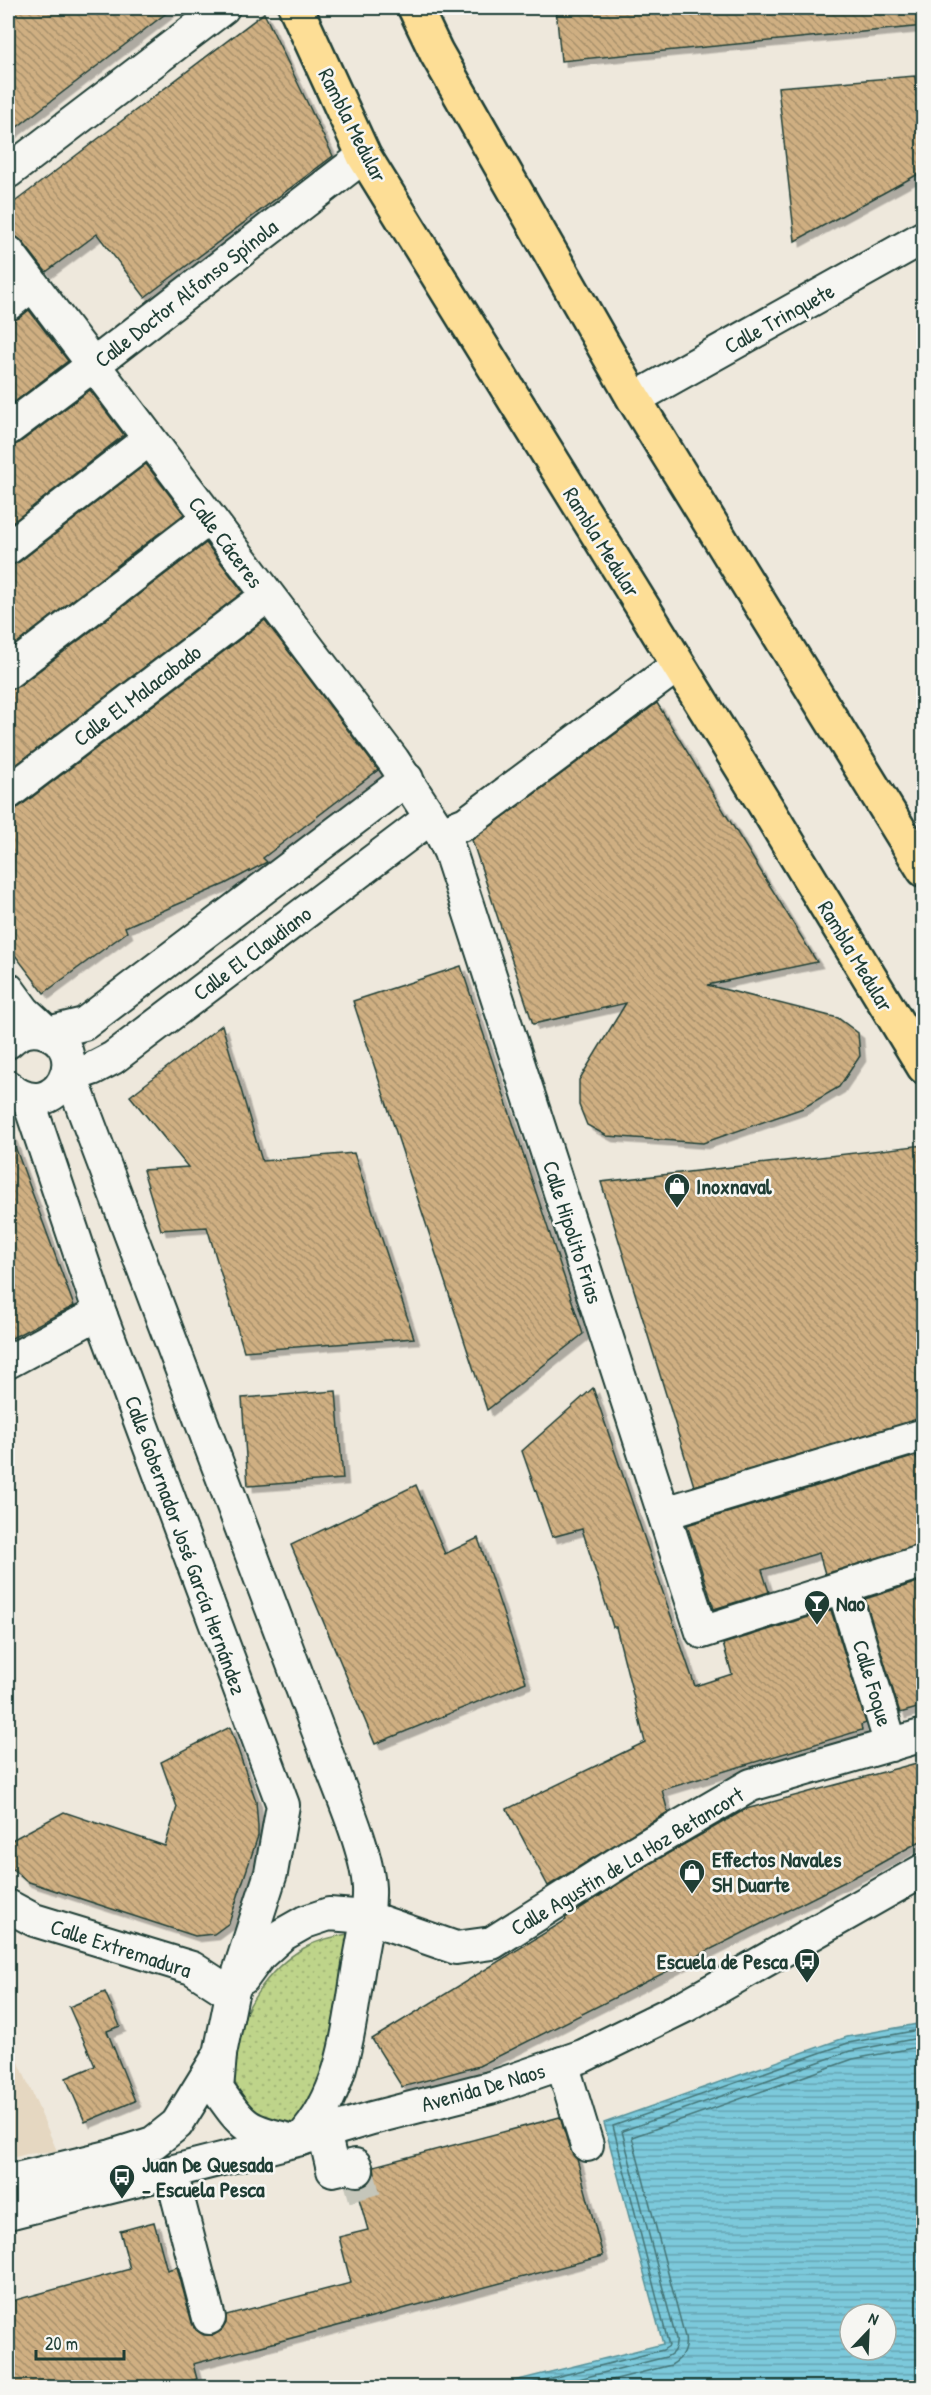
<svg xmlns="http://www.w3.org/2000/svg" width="931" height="2395" viewBox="0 0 931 2395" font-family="'Patrick Hand',sans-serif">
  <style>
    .built { fill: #e5d7c1 }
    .grass { fill: url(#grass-dots); stroke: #6e885f; stroke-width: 1.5 }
    .water { fill: url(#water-rules); stroke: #579198; stroke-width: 1.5; fill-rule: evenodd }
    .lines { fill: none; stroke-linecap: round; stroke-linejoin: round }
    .shore { stroke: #447577; stroke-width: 1.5 }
    .building { fill: url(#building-back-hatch); stroke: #1f3d34; stroke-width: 1.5; filter: url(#shadow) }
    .minor-tunnel { stroke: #c5c6ba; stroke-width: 32; stroke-dasharray: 32 16; stroke-linecap: butt }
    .minor-casing { stroke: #1f3d34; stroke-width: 36 }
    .major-casing { stroke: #1f3d34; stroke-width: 38 }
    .minor { stroke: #f6f6f2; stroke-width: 32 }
    .major { stroke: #fdde96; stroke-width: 33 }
    .labels { text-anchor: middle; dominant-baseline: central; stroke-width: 5; stroke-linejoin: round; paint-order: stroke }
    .street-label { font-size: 22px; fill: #1f3d34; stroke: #f6f6f2 }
    .poi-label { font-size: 22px; font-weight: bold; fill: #1f3d34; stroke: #f6f6f2; text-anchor: start }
  </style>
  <defs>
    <pattern id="grass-dots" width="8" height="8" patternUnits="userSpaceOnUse" patternTransform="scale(1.5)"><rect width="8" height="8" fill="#bed48a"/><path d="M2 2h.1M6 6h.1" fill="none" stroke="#a3b778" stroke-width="1.8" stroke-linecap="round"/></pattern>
    <pattern id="water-rules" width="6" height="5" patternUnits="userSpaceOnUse" patternTransform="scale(1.5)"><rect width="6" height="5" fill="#7cc9db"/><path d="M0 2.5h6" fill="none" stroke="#65a4b2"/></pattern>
    <pattern id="building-back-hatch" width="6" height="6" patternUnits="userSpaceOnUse" patternTransform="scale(1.5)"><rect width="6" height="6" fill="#cfaf82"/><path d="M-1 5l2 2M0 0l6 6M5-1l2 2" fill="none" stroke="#a7906b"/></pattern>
    <filter id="shadow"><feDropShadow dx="5.5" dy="5.5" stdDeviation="0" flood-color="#0004"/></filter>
  </defs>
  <rect width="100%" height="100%" fill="#eee8dc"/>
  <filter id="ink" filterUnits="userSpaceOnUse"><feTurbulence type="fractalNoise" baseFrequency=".0167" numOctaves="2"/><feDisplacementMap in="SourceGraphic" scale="12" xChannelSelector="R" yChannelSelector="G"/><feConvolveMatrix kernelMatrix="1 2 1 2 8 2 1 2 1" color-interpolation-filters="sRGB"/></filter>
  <g filter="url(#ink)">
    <polygon class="built" points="8,2037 57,2151 27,2154 8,2159"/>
    <path class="grass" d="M348,1934L337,2054L297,2123C282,2125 262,2119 252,2108C242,2098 235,2087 232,2073C230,2067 232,2060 233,2055C239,2013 267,1969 304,1948C318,1940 332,1937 348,1934Z"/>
    <path class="water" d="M923,2023V2387H506V2383L663,2344L604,2123L847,2037ZM850,2314H886V2350H850Z"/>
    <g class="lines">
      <g class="shore">
        <polyline points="512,2388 663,2350 669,2346 613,2126 848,2043 924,2029"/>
        <path d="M543,2388L666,2357C674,2354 677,2348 676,2339L622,2131L850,2051L924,2037"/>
        <path d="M581,2388L671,2365C682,2359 687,2350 685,2337L632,2137L853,2059L924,2046"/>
      </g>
    </g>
    <g class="building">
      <polygon points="8,8 173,8 8,134"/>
      <polygon points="556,8 924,8 924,26 561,61"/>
      <polygon points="264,13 333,156 145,297 97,234 46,272 22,241 15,236 8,234 8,207"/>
      <polygon points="915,76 924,171 795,241 778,87"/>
      <polygon points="29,310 68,361 8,407 8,322 19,318"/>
      <polygon points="90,390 124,435 8,526 8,447 19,443"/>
      <polygon points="146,464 184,514 8,650 8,566 19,562"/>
      <polygon points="206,543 243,592 8,771 8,690 19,686"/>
      <polygon points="265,620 378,770 263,858 267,862 225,884 125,927 127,932 44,993 8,946 8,811 19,807"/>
      <polygon points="657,703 817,962 707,985 838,1018 858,1033 860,1056 839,1087 803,1108 703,1143 607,1136 587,1125 579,1105 579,1080 626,1003 533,1024 472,840"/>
      <polygon points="461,966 583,1334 487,1410 353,1001"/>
      <polygon points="222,1025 262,1161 354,1153 414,1338 244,1351 207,1227 161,1230 143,1170 188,1167 130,1096"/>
      <polygon points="10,1133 74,1306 8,1340 8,1134"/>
      <polygon points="924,1145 924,1418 694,1486 601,1182"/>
      <polygon points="593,1388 695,1686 732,1674 723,1644 831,1610 866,1723 861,1725 862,1730 662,1790 668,1812 548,1886 507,1809 645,1742 616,1627 613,1627 582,1529 552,1537 522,1451"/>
      <polygon points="336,1391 343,1479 248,1486 242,1398"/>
      <polygon points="916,1456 924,1480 924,1544 825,1574 819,1553 762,1570 769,1592 714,1609 687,1525"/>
      <polygon points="416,1485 445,1554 478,1538 526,1682 375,1744 291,1545"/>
      <polygon points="924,1580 924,1706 900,1713 865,1599"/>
      <polygon points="230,1727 256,1801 258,1827 258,1836 229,1923 214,1934 195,1936 26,1881 8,1865 8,1842 64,1812 165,1846 177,1807 161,1762"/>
      <polygon points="924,1761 924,1839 874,1867 479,2066 402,2087 372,2039 566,1920 565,1918 646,1866 746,1809"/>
      <polygon points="105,1992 120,2026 107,2031 135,2101 85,2122 66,2078 95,2066 69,2007"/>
      <polygon points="560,2117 570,2150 577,2159 603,2256 193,2364 197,2379 163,2388 8,2388 8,2302 130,2269 120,2231 154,2222 167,2270 177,2267 192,2323 196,2330 204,2335 214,2335 222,2330 226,2323 226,2315 351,2283 339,2237 368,2230 356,2188 364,2186 371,2182 375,2173 374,2166"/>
    </g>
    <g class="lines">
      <polyline class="minor-tunnel" points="357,2170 365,2198"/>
      <g class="minor-casing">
        <g id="minor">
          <polyline points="8,172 223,8"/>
          <polyline points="8,252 393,760 441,833 450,852 464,895 702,1632 924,1561"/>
          <polyline points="8,304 32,285"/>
          <polyline points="634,399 924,237"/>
          <polyline points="8,429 92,366 364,156"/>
          <polyline points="8,548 148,440"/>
          <polyline points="8,672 209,518"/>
          <polyline points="8,793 267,596"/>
          <polyline points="441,833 466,823 678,665"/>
          <polyline points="8,989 24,1011 48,1033 84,1024 407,779"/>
          <path d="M8,1042C17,1033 28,1028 41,1031C97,1045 57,1130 8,1087"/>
          <path d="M66,1078L78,1095L328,1757C341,1793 367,1850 369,1888C370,1913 363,1940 359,1965C349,2026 345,2092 301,2139"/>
          <polyline points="66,1078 92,1069 113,1058 430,818"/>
          <polyline points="8,1362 86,1320 101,1316"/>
          <polyline points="665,1513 924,1435"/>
          <polyline points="843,1587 891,1745"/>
          <polyline points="8,1906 34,1920 192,1968 232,1994"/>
          <polyline points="243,1978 259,1956 282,1935 305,1922 329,1914 367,1917 456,1948 492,1943 637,1851 751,1785 924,1735"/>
          <path d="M220,2055L217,2089C244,2127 245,2130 290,2140"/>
          <polyline points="562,2063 587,2145"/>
          <polyline points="324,2132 333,2170 355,2165 357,2170"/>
          <polyline points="171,2172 209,2318"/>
          <polyline points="8,2181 112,2156 153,2143 177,2124 220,2054 232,1994 271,1873 283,1805 101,1316 28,1099"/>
          <polyline points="8,2213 301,2139 372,2118 490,2088 583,2056 685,2006 924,1870"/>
        </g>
      </g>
      <g class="major-casing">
        <g id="major">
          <polyline points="296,8 364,156 770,813 924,1067"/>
          <polyline points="415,8 436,52 634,399 924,870"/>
        </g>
      </g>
      <use href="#minor" class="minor"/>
      <use href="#major" class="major"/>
    </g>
  </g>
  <defs>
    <g id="shop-pin" transform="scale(1.35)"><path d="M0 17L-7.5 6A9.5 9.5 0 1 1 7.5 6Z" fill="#1f3d34" stroke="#f6f6f2"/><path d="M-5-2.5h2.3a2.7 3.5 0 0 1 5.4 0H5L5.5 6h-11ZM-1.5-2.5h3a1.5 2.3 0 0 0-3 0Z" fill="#fff"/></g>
    <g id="bar-pin" transform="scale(1.35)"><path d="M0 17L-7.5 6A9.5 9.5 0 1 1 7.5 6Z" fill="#1f3d34" stroke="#f6f6f2"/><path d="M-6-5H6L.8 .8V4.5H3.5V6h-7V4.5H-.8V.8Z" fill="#fff"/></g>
    <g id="bus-pin" transform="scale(1.35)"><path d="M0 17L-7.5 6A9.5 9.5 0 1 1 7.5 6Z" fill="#1f3d34" stroke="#f6f6f2"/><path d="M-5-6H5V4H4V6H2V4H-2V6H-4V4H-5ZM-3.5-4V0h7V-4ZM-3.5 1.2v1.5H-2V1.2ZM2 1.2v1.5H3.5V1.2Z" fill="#fff"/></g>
  </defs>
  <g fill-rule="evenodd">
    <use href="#shop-pin" x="677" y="1186"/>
    <use href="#bar-pin" x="817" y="1603"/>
    <use href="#shop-pin" x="692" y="1872"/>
    <use href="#bus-pin" x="807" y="1961"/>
    <use href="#bus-pin" x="122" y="2177"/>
  </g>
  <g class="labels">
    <g class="street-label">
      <text transform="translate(353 125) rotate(63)">Rambla Medular</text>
      <text transform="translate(186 293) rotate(-38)">Calle Doctor Alfonso Spínola</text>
      <text transform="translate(779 318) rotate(-29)">Calle Trinquete</text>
      <text transform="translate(226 542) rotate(53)">Calle Cáceres</text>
      <text transform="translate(602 542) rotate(58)">Rambla Medular</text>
      <text transform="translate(137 695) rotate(-37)">Calle El Malacabado</text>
      <text transform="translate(252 953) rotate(-37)">Calle El Claudiano</text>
      <text transform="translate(856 956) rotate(59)">Rambla Medular</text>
      <text transform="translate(573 1232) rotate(72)">Calle Hipolito Frias</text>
      <text transform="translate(186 1545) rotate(70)">Calle Gobernador José García Hernández</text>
      <text transform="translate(873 1683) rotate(73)">Calle Foque</text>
      <text transform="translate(627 1861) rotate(-31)">Calle Agustin de La Hoz Betancort</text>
      <text transform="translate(121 1948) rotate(18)">Calle Extremadura</text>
      <text transform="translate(483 2087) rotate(-16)">Avenida De Naos</text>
    </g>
    <g class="poi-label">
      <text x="696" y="1186">Inoxnaval</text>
      <text x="836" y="1603">Nao</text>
      <text x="712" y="1859">Effectos Navales<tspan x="712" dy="25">SH Duarte</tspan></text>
      <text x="788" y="1961" text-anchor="end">Escuela de Pesca</text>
      <text x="142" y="2164">Juan De Quesada<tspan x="142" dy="25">- Escuela Pesca</tspan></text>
    </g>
  </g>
  <rect width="931" height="2395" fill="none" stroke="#f6f6f2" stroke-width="30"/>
  <rect x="15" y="15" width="901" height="2365" fill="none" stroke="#1f3d34" stroke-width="2" filter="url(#ink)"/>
  <g transform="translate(868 2332) rotate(23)"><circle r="28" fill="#f6f6f2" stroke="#a0aca6" stroke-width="1.5"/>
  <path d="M0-4.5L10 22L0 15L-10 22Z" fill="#1f3d34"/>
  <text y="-9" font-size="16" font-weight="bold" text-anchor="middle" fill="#1f3d34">N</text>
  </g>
  <path d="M36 2350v9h88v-9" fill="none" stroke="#1f3d34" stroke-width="3"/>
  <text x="45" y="2350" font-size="18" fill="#1f3d34" stroke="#f6f6f2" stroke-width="4.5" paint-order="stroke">20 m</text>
</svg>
